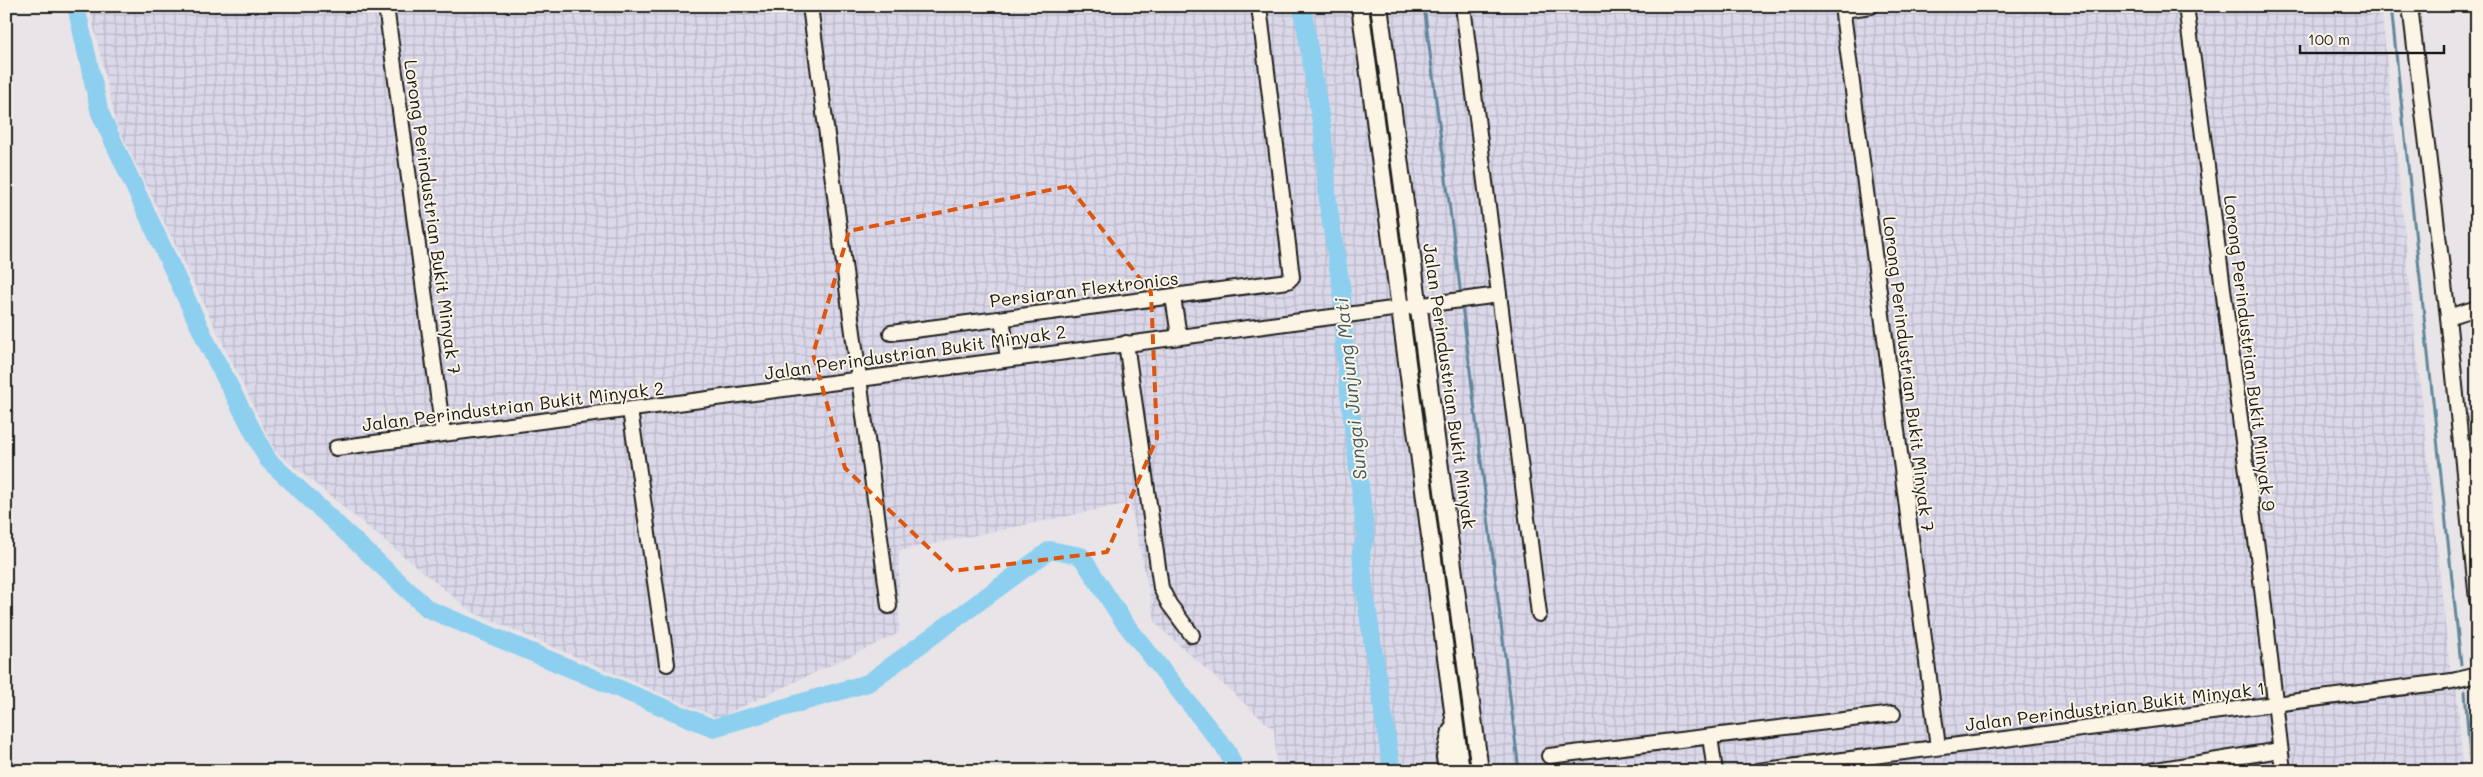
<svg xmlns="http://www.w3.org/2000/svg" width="2483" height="777" viewBox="0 0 2483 777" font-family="Mali,sans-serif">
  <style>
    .industrial { fill: url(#industrial-grid) }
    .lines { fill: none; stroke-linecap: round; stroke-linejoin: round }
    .stream { stroke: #60879b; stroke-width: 3 }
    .river { stroke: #8dcfef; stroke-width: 18 }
    .minor-casing { stroke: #1c1c1c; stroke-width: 18 }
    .major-casing { stroke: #1c1c1c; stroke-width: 20 }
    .minor { stroke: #fcf5e5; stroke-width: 14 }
    .major { stroke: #fcf5e5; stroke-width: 16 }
    .marked { fill: none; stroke: #de560d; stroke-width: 4; stroke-dasharray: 10 6; stroke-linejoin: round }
    .labels { text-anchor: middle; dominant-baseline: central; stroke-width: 4; stroke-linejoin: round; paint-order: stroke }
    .street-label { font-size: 18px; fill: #1c1c1c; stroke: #fcf5e5 }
    .water-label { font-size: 19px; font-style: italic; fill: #445b66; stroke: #fcf5e5 }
  </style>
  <defs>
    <pattern id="industrial-grid" width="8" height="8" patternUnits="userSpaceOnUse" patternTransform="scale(1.25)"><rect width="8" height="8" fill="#dad8e9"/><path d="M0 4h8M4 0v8" fill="none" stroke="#bab9c7"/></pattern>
  </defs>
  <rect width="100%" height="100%" fill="#e8e4e7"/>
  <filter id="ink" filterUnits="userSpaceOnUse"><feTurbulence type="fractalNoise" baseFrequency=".02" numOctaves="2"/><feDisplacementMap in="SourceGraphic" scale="10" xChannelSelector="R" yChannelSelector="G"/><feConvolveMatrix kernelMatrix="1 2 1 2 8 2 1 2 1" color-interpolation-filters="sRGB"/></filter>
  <g filter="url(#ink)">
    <polygon class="industrial" points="89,6 2381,6 2449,662 2457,693 2463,771 1277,771 1274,730 1156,624 1130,503 899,551 899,633 718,718 472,612 275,451 116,123"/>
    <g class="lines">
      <g class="stream">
        <polyline points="1424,6 1461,296"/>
        <polyline points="2391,6 2461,664"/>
        <polyline points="1462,305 1519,771"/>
        <polyline points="2465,691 2471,771"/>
      </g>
      <g class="river">
        <polyline points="76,6 100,113 207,343 268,460 428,609 713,728 868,683 1050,550 1081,556 1124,622 1227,751 1236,771"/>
        <polyline points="1302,6 1323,134 1328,204 1342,292 1345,358 1366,537 1361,551 1364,587 1392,771"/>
      </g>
      <g class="minor-casing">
        <g id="minor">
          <polyline points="386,6 443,433"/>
          <polyline points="810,6 889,606"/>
          <polyline points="1463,6 1539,614"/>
          <polyline points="1842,6 1938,747"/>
          <polyline points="2186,6 2260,571 2283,771"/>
          <polyline points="2410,6 2448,317 2477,600"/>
          <polyline points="1843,10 1871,6"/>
          <polyline points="1173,297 1179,336"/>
          <polyline points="2448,317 2477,308"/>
          <polyline points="1002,319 1008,358"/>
          <polyline points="891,333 1288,281 1292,277 1259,6"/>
          <polyline points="1126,343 1161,588 1169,604 1192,635"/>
          <polyline points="630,410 667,664"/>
          <polyline points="336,448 1499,295"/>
          <polyline points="1710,737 1715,771"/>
          <polyline points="1549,756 1893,714"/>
          <polyline points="1758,771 2452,681 2477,675"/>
          <polyline points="2150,771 2280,750"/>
        </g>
      </g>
      <g class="major-casing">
        <g id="major">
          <polyline points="1360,6 1461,771"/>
          <polyline points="1379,6 1480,771"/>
          <polyline points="1447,771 1445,757 1451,731"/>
        </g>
      </g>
      <use href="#minor" class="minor"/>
      <use href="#major" class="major"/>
    </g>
  </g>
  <path class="marked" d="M1069,186L1151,293L1157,438L1107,552L953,571L845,468L813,354L849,231Z"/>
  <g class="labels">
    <g class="street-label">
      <text transform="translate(433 217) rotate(82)">Lorong Perindustrian Bukit Minyak 7</text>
      <text transform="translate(1084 289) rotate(-7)">Persiaran Flextronics</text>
      <text transform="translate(915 352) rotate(-8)">Jalan Perindustrian Bukit Minyak 2</text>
      <text transform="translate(2250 353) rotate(83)">Lorong Perindustrian Bukit Minyak 9</text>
      <text transform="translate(1909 374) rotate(83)">Lorong Perindustrian Bukit Minyak 7</text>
      <text transform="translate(1450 386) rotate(82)">Jalan Perindustrian Bukit Minyak</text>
      <text transform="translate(513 406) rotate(-7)">Jalan Perindustrian Bukit Minyak 2</text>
      <text transform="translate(2115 706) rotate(-7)">Jalan Perindustrian Bukit Minyak 1</text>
    </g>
    <g class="water-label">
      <text transform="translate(1350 389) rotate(-96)">Sungai Junjung Mati</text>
    </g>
  </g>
  <rect width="2483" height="777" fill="none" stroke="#fcf5e5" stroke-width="25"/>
  <rect x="12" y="12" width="2458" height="752" fill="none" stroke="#1c1c1c" stroke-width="2" filter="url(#ink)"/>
  <path d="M2300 45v8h144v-8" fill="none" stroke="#1c1c1c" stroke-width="2.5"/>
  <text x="2308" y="45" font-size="15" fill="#1c1c1c" stroke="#fcf5e5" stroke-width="4" paint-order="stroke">100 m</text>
</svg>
